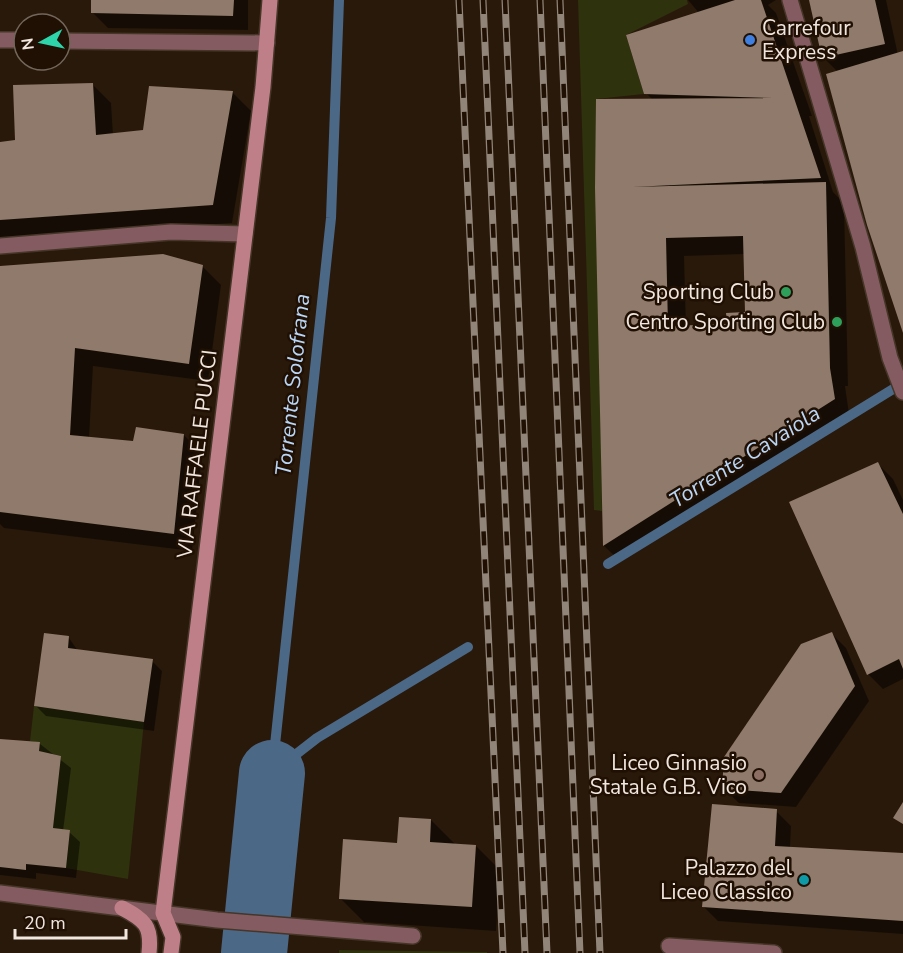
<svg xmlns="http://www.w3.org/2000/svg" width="903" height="953" viewBox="0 0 903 953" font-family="'Nunito Sans',sans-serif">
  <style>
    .green { fill: #2e320d }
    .shadow { fill: #0007; fill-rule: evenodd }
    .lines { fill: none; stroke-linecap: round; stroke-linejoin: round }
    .stream { stroke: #4c6887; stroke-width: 10 }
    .river { stroke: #4c6887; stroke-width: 66 }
    .building { fill: #907a6b; fill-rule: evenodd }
    .lane-casing { stroke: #453628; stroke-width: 18 }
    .street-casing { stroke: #453628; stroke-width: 18 }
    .secondary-casing { stroke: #453628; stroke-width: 18 }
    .lane { stroke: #845b61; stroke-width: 15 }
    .street { stroke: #845b61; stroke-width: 15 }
    .secondary { stroke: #bf7f88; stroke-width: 15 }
    .rail-casing { stroke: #918478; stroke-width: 7 }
    .rail { stroke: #1f1003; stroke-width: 4.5; stroke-dasharray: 14; stroke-linecap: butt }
    .shop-dot { fill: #3f7fe0; stroke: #1f1003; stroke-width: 2 }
    .leisure-dot { fill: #2e9e5b; stroke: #1f1003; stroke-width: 2 }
    .education-dot { fill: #8d6e63; stroke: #1f1003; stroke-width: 2 }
    .culture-dot { fill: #0f9aa8; stroke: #1f1003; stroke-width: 2 }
    .labels { text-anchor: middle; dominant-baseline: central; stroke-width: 5; stroke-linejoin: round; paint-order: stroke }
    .poi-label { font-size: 21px; fill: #f2e7de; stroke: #1f1003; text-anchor: end }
    .street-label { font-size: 21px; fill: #f2e7de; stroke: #1f1003 }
    .water-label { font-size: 22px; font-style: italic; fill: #bad6f6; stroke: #1f1003 }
  </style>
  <rect width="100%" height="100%" fill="#29190a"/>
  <g class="green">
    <polygon points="578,0 687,0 688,4 626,35 644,94 596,99 602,511 594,510"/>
    <polygon points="34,706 144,722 128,879 66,868 70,831 53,828 61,756 39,751 40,743 30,741"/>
    <polygon points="339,950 487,952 487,953 339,953"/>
  </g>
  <g class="shadow">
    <polygon points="93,0 248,0 248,30 108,28 93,13"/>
    <path d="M688,0H776L768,5L776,13L812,116H809L833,192L844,203L848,386H845L849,414L619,560L604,546L597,188L653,100L646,93L699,13ZM745,254L746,314L728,326L686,327L684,256Z"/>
    <polygon points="811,0 886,0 898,55 903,53 903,329 838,72 823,57"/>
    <polygon points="92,84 111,103 113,135 144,132 232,92 251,111 232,223 0,239 0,143 17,141"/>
    <polygon points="202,266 221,285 208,381 93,366 89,438 134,443 184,435 202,454 192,551 4,528 0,524 0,267"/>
    <polygon points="878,464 893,479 903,500 903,679 883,689 868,674"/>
    <polygon points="831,633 846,648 869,701 796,807 739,803 724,789"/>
    <polygon points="69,638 78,651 152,661 162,671 154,731 46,716 36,706"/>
    <polygon points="0,740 40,744 71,768 63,831 69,832 80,842 76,878 36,873 36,879 0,875"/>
    <polygon points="776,811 791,826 790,848 903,854 903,934 718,921 703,906"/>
    <polygon points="431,820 455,844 476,846 500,870 496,931 364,922 340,898 398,844"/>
  </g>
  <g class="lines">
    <g class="stream">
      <polyline points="608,564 903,383"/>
      <polyline points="272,773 331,218 339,0"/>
      <polyline points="272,773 317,738 468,647"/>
    </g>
    <polyline class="river" points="254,953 272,773"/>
  </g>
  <g class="building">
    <polygon points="91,0 234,0 233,16 91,13"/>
    <path d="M735,0H761L821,178L632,187L826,182L830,368L835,399L603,546L595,188L596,99L773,98L644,94L626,35ZM743,236L745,312L726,313L727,324L668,326L666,238Z"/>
    <polygon points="809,0 875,0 885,44 822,58"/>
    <polygon points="903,51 903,333 867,225 826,74"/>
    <polygon points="93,83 96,135 143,130 149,86 233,91 213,205 0,220 0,142 15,140 13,85"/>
    <polygon points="163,254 203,265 189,364 75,348 70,435 133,441 136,427 184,434 174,534 0,512 0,266"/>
    <polygon points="878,462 903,514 903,669 899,659 867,675 789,502"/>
    <polygon points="832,632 855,686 781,793 722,789 724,757 801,644"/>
    <polygon points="44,633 69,636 68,648 153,659 144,722 34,706"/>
    <polygon points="0,739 40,742 39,751 61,756 53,828 70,830 66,868 26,864 26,870 0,867"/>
    <polygon points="903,802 903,824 893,818"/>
    <polygon points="712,804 777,809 775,846 903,853 903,921 702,907"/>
    <polygon points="399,817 431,819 430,842 476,845 472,907 339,899 343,839 397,843"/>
  </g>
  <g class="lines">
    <g class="lane-casing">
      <polyline id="lane" points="0,246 171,232 245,234"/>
    </g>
    <g class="street-casing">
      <g id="street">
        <polyline points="790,0 863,247 890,358 903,392"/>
        <polyline points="0,40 24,40"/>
        <polyline points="60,41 267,43"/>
        <polyline points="0,893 217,920 413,936"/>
        <polyline points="669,946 774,953"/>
      </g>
    </g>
    <g class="secondary-casing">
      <g id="secondary">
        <path d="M122,908C145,920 152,926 149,953"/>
        <polyline points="171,953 173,937 163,913 263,87 270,0"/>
      </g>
    </g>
    <use href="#lane" class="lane"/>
    <use href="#street" class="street"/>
    <use href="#secondary" class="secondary"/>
    <g class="rail-casing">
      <g id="rail">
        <polyline points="459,0 503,953"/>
        <polyline points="483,0 525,953"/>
        <polyline points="505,0 547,953"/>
        <polyline points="540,0 580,953"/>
        <polyline points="560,0 600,953"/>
      </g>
    </g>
    <use href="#rail" class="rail"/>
  </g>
  <circle class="shop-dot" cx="750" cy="40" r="6"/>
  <g class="leisure-dot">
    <circle cx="786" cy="292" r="6"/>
    <circle cx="837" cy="322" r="6"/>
  </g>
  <circle class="education-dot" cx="759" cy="775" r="6"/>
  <circle class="culture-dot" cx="804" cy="880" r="6"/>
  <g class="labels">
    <g class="poi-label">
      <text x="762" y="28" text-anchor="start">Carrefour<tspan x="762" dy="24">Express</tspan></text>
      <text x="774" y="292">Sporting Club</text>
      <text x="825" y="322">Centro Sporting Club</text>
      <text x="747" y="763">Liceo Ginnasio<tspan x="747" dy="24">Statale G.B. Vico</tspan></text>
      <text x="792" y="868">Palazzo del<tspan x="792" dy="24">Liceo Classico</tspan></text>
    </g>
    <g class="street-label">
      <text transform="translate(197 454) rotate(-83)">VIA RAFFAELE PUCCI</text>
    </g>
    <g class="water-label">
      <text transform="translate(293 385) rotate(-84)">Torrente Solofrana</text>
      <text transform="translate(745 457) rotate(-32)">Torrente Cavaiola</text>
    </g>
  </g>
  <g transform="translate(42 42) rotate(262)"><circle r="28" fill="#1f1003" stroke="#73665b" stroke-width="1.5"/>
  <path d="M0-4.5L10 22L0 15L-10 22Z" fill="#2ed4aa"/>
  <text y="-9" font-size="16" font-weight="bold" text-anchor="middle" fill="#f2e7de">N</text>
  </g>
  <path d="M15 929v9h111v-9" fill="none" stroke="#f2e7de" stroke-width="3"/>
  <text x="24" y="929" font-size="18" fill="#f2e7de" stroke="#1f1003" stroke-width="4.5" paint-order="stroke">20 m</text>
</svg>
